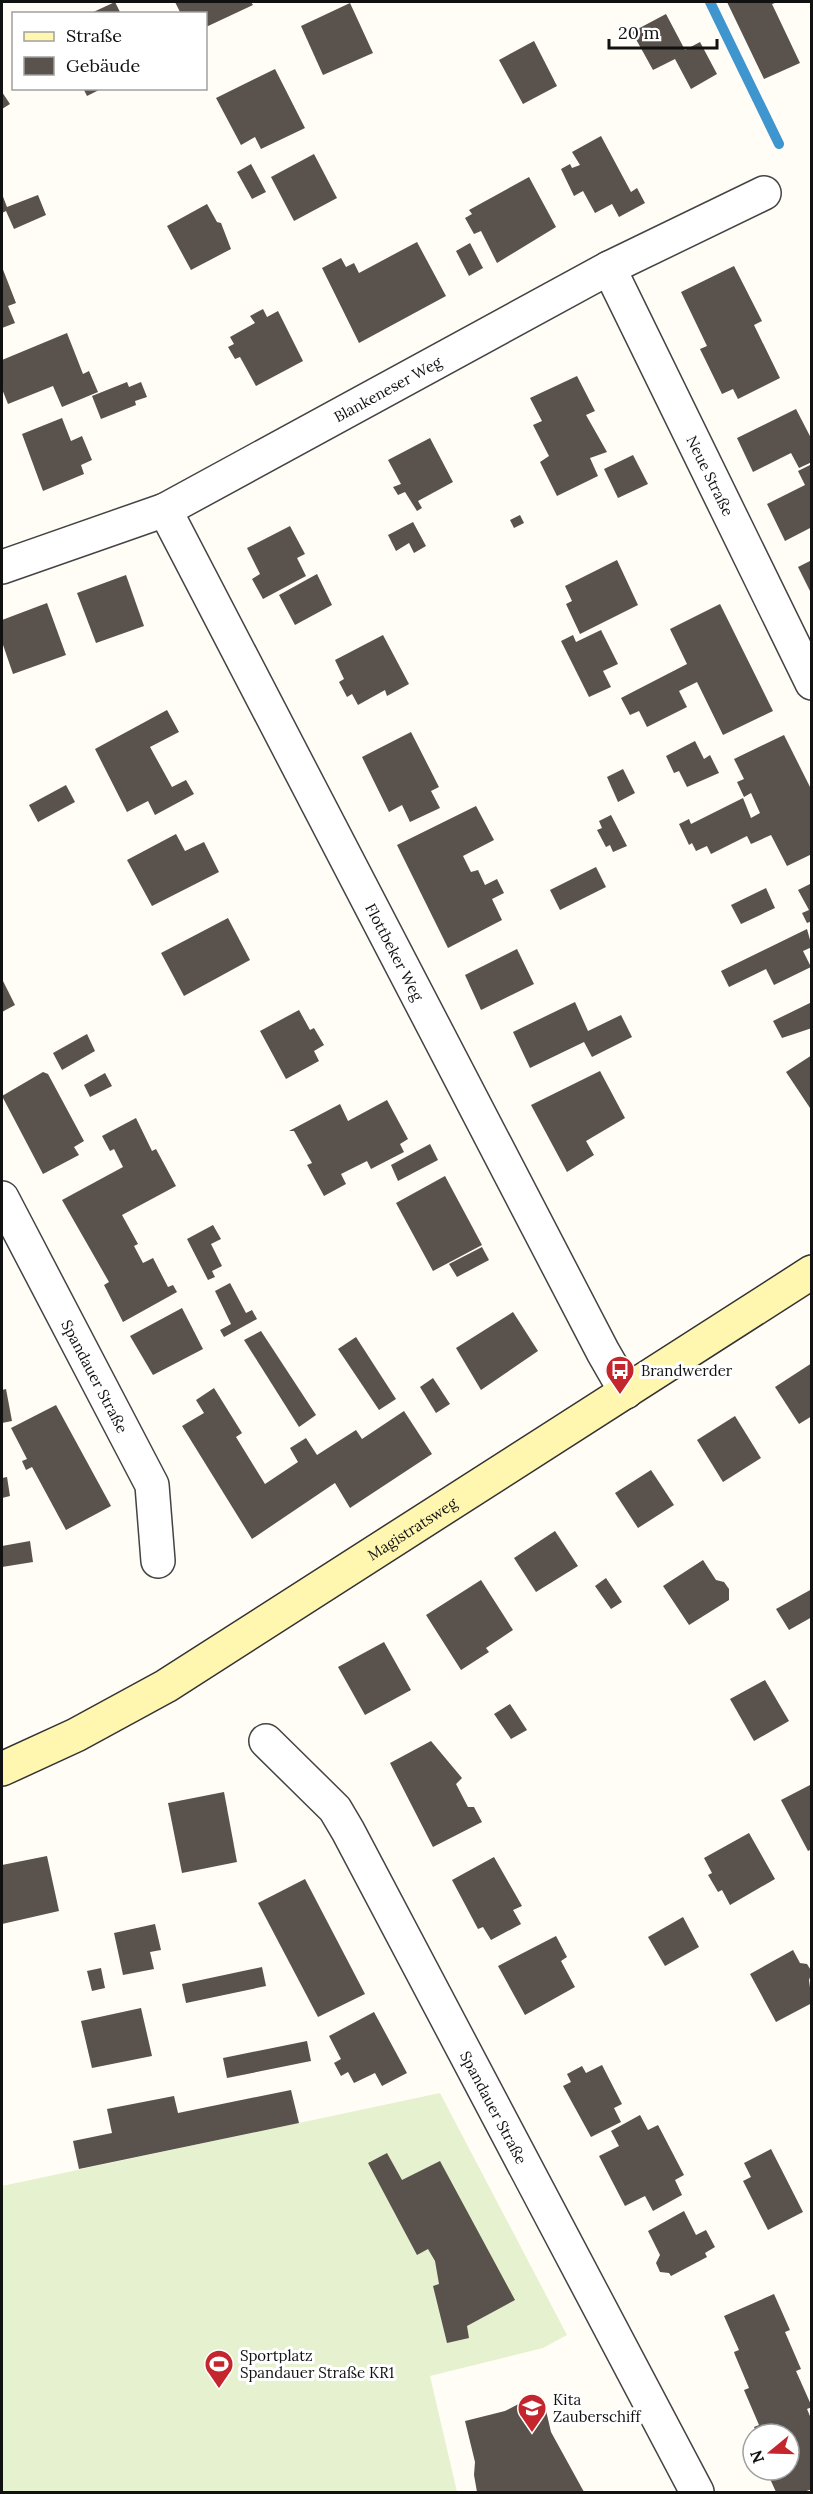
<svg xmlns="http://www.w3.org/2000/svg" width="813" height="2494" viewBox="0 0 813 2494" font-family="Lora,serif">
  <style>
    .pitch { fill: #e6f2cf }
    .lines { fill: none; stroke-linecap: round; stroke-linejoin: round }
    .stream { stroke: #3f96cf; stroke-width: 10 }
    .building { fill: #5a524d }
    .street-casing { stroke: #444; stroke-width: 36 }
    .secondary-casing { stroke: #333; stroke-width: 36 }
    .street { stroke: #fff; stroke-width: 33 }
    .secondary { stroke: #fff6b0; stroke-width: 33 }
    .labels { text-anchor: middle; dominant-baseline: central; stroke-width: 6; stroke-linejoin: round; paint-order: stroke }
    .street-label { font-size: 15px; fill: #111; stroke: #fff }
    .poi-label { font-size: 15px; fill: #111; stroke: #fff; text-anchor: start }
  </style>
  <rect width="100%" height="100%" fill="#fffdf5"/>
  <polygon class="pitch" points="440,2093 567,2335 543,2348 430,2376 457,2492 2,2492 2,2186"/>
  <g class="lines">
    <polyline class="stream" points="710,2 779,144"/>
  </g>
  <g class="building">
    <polygon points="115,2 121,14 89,14"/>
    <polygon points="175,2 251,2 253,5 206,27 206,14 181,14"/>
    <polygon points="727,2 778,2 772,4 800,63 764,79"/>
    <polygon points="350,3 373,53 323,75 301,26"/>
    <polygon points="666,14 685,50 700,42 717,74 691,89 675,59 653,70 632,32"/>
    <polygon points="534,41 557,86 523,104 499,60"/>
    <polygon points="275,69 305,128 261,149 255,137 241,145 216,98"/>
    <polygon points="83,88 103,88 87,96"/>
    <polygon points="2,92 10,104 2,109"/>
    <polygon points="601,136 631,192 637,188 645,203 619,217 612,204 595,213 583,191 574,196 561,169 570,164 572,168 580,165 572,152"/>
    <polygon points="314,154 337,198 294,221 271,177"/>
    <polygon points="251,164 266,192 252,199 237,172"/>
    <polygon points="529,177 556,227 497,263 481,231 474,234 465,218 472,214 469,210"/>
    <polygon points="2,194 7,207 38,195 46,215 14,229 6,211 2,213"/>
    <polygon points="207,204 217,222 221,223 231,249 191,270 167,226"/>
    <polygon points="417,242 446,296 359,343 322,268 341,258 346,267 354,263 359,273"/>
    <polygon points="470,243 483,268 469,276 456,251"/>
    <polygon points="734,266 762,321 754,325 780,378 738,399 733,389 722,394 700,349 707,346 681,292"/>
    <polygon points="2,267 16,303 8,306 15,323 2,328"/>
    <polygon points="263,309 267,317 278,311 303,361 256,386 240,357 235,359 228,347 234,344 230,337 255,323 250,316"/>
    <polygon points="67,333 83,374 89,371 98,392 62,407 53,386 8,404 2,389 2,360"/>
    <polygon points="577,376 595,411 586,415 607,452 590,458 598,476 557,496 540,462 549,456 533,425 542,421 530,398"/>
    <polygon points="127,382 129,387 141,382 147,397 135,401 136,405 101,419 92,396"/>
    <polygon points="796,409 812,440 812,462 799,468 791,453 753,472 737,438"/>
    <polygon points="62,418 71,441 82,436 92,460 81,465 84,474 43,491 22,434"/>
    <polygon points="430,438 453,482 418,501 422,508 417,511 405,492 398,495 393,487 401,484 388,460"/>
    <polygon points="633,455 648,484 618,498 604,469"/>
    <polygon points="812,464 812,527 785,541 767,504 805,485 798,471"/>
    <polygon points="520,515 524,523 514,528 510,520"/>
    <polygon points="413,522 426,546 414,553 409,543 396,551 388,535"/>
    <polygon points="290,526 305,554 297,558 306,576 263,599 252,579 260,574 247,548"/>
    <polygon points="617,560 638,605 580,634 566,604 572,601 565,586"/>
    <polygon points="812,560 812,595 798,567"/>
    <polygon points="317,574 332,605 295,625 279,595"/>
    <polygon points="126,575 144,626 96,643 77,593"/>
    <polygon points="47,603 66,655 13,674 2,642 2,620"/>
    <polygon points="720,604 773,711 723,735 697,682 679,691 687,707 647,727 639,711 630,715 621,698 687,664 670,629"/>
    <polygon points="601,630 618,664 603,671 611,687 589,697 561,641 573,635 576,642"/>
    <polygon points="383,635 409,684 387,696 385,690 358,705 352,694 347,697 339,682 344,679 335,660"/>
    <polygon points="167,710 179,732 150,747 172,787 186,780 194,794 155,815 148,801 127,812 95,749"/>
    <polygon points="411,732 439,787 431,791 440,808 410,822 402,805 389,812 362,757"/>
    <polygon points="784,735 812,791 812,854 787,866 771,835 751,844 747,836 711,854 707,846 696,851 692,843 689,845 679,824 689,819 691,824 743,798 751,818 760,813 751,793 744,797 737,782 744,779 734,759"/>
    <polygon points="695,741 704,759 710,755 719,773 687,787 679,771 674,773 666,756"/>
    <polygon points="623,769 635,793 618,802 607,777"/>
    <polygon points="66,785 75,802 38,822 29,805"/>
    <polygon points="476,806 494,840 463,856 471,872 478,870 485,885 497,879 504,893 492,899 502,920 448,948 397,845"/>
    <polygon points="611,815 627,846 613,852 610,845 606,847 597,830 602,828 599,821"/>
    <polygon points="176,834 185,851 204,842 219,872 152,906 127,860"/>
    <polygon points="596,867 606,887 560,910 550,890"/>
    <polygon points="812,883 812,921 807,923 802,913 809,910 798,890"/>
    <polygon points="766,888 775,908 741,924 731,905"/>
    <polygon points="228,918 250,960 184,996 161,953"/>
    <polygon points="807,929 812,947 803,951 811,967 774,985 766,969 729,987 721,971"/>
    <polygon points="517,949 534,984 481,1010 465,975"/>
    <polygon points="2,979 15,1005 2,1012"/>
    <polygon points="575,1002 588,1031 621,1015 632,1037 592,1057 584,1042 530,1068 513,1032"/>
    <polygon points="812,1002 812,1028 782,1038 773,1021"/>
    <polygon points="299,1010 310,1030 314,1028 324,1045 314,1051 319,1061 286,1079 260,1031"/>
    <polygon points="87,1034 95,1051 62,1070 53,1053"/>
    <polygon points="812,1055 812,1111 786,1072"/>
    <polygon points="600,1071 625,1118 586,1141 594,1155 567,1172 531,1105"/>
    <polygon points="43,1072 48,1074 84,1141 74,1147 79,1155 43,1174 2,1096"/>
    <polygon points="105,1073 112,1086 90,1097 84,1085"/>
    <polygon points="387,1100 408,1139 400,1144 404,1152 371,1169 367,1161 341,1174 346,1184 324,1196 307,1165 312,1163 294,1131 289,1131 340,1104 348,1121"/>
    <polygon points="136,1118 152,1151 156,1149 176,1186 122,1215 138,1244 134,1246 143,1263 153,1258 168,1287 173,1285 177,1292 123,1322 104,1285 109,1282 62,1200 123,1167 114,1149 110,1151 102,1136"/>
    <polygon points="430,1144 438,1160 398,1181 391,1165"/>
    <polygon points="445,1176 482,1245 433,1271 396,1203"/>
    <polygon points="213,1225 221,1239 211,1244 222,1266 212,1271 215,1277 208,1280 187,1239"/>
    <polygon points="482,1247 489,1260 457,1277 449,1264"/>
    <polygon points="230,1283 246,1313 252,1310 257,1319 224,1337 220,1330 231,1324 215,1291"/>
    <polygon points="182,1308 203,1349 153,1375 130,1336"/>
    <polygon points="513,1312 538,1351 481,1390 456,1348"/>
    <polygon points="261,1331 316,1415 299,1427 244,1340"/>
    <polygon points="356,1337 396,1399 379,1410 338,1349"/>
    <polygon points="812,1363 812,1416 799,1424 775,1387"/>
    <polygon points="433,1378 450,1404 436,1413 420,1387"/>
    <polygon points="214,1388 242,1433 236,1437 265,1484 298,1462 290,1448 306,1438 317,1455 356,1430 362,1439 404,1411 432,1454 350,1508 335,1483 252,1539 182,1426 204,1413 196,1400"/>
    <polygon points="6,1389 12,1421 2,1423 2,1390"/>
    <polygon points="56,1405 111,1506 66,1530 32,1467 26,1470 22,1461 27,1459 11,1428"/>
    <polygon points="735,1416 761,1458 723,1482 697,1440"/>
    <polygon points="651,1470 674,1505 638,1528 615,1493"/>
    <polygon points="7,1477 10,1496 2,1498 2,1478"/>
    <polygon points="555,1531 578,1566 536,1592 514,1558"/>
    <polygon points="30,1541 33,1562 2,1567 2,1546"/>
    <polygon points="703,1560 716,1580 724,1582 729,1589 729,1600 689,1625 663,1586"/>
    <polygon points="606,1578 622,1602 611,1609 595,1586"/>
    <polygon points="481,1580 513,1630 486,1648 489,1652 461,1670 426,1615"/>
    <polygon points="812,1589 812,1617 789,1630 776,1609"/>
    <polygon points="384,1642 411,1690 365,1715 338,1667"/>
    <polygon points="765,1680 789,1721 754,1741 730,1699"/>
    <polygon points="510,1704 527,1730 511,1739 494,1714"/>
    <polygon points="431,1741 462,1778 456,1784 468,1807 474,1807 482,1822 433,1847 390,1763"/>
    <polygon points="812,1784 812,1849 808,1851 781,1800"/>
    <polygon points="224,1792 237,1862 182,1873 168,1803"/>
    <polygon points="749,1833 775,1879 730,1905 722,1890 718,1892 708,1875 712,1873 704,1858"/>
    <polygon points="47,1856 59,1911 2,1924 2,1865"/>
    <polygon points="494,1857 522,1906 513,1910 521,1924 491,1940 483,1927 478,1929 452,1880"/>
    <polygon points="305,1879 365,1994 318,2017 258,1903"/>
    <polygon points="683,1917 699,1947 665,1966 648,1937"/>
    <polygon points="155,1924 161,1950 150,1952 154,1969 123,1975 114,1933"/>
    <polygon points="556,1936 567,1957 561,1961 575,1987 525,2015 498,1966"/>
    <polygon points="793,1950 800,1963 807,1964 812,1972 809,1980 812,2003 776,2022 750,1974"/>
    <polygon points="262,1967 266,1986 186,2003 182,1984"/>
    <polygon points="101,1968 105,1988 92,1991 87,1971"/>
    <polygon points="141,2008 152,2056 92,2068 81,2021"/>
    <polygon points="374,2012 407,2073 382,2086 375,2073 354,2083 348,2072 341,2076 334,2063 341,2059 329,2036"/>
    <polygon points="307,2041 311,2061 227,2078 223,2058"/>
    <polygon points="602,2065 622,2104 614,2108 621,2122 591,2137 563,2086 571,2082 567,2074 582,2066 586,2073"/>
    <polygon points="291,2090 299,2123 79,2169 73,2141 112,2133 107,2109 174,2096 178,2113"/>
    <polygon points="640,2115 648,2130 658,2125 684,2175 675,2180 682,2195 653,2211 645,2196 625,2206 599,2156 619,2146 611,2131"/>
    <polygon points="771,2149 803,2212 768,2230 743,2181 751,2177 744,2163"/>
    <polygon points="387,2153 402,2180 440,2161 515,2300 467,2326 469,2338 447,2343 433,2286 439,2284 435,2261 428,2249 417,2255 368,2163"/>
    <polygon points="684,2211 696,2235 706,2230 715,2247 705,2253 707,2257 671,2276 669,2273 660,2272 656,2263 660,2255 648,2231"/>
    <polygon points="774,2294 790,2330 785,2332 801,2369 796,2371 812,2407 807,2409 812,2421 812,2489 804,2492 776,2492 766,2470 789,2470 789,2434 757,2434 754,2427 759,2425 744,2390 749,2388 735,2355 734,2352 739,2350 724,2316"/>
    <polygon points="532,2397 536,2404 544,2402 551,2432 584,2492 477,2492 474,2475 475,2462 465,2421 505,2411"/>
  </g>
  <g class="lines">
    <g class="street-casing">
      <g id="street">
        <path id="s1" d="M609,268L812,683"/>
        <path id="s2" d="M165,510L603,1352L626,1392"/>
        <path id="s3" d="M2,567L165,510L609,268L764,193"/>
        <path id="s4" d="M2,1198L152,1485L158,1561"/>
        <path id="s5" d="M266,1741L335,1809L348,1831L697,2492"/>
      </g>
    </g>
    <g class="secondary-casing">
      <g id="secondary">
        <path id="s6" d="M2,1769L76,1735L166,1686L812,1272"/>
      </g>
    </g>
    <use href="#street" class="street"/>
    <use href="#secondary" class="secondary"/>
  </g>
  <defs>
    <g id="bus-pin" transform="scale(1.5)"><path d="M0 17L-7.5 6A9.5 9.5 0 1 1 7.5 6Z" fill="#c4262e" stroke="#fff"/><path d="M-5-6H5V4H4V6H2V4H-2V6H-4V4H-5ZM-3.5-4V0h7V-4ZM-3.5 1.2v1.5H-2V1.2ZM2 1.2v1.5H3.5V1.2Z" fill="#fff"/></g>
    <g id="stadium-pin" transform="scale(1.5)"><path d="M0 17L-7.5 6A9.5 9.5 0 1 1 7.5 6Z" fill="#c4262e" stroke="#fff"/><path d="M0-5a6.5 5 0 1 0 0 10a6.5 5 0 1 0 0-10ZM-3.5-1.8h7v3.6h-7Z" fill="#fff"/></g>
    <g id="school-pin" transform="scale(1.5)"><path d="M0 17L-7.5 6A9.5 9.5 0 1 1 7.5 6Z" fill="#c4262e" stroke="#fff"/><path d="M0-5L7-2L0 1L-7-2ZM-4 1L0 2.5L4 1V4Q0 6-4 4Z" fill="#fff"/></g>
  </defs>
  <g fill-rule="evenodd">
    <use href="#bus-pin" x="620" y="1370"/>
    <use href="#stadium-pin" x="219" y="2364"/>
    <use href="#school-pin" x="532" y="2408"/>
  </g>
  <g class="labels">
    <g class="street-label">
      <text stroke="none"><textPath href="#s3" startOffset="426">Blankeneser Weg</textPath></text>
      <text stroke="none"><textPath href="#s1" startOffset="231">Neue Straße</textPath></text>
      <text stroke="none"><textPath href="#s2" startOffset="498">Flottbeker Weg</textPath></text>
      <text stroke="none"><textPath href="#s4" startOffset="201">Spandauer Straße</textPath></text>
      <text stroke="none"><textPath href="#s6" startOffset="476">Magistratsweg</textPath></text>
      <text stroke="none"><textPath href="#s5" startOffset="435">Spandauer Straße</textPath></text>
    </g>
    <g class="poi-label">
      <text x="641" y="1370">Brandwerder</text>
      <text x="240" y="2355">Sportplatz<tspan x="240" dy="17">Spandauer Straße KR1</tspan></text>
      <text x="553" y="2399">Kita<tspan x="553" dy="17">Zauberschiff</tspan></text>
    </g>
  </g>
  <rect width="813" height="2494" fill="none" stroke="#111111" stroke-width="6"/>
  <rect x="12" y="12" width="195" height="78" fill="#ffffff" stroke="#a0a0a0" stroke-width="1.5"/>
  <rect x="24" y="32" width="30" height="9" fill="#fff6b0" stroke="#a0a0a0" stroke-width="1.5"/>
  <text x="66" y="42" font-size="18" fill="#111111">Straße</text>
  <rect x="24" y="57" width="30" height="18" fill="#5a524d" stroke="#a0a0a0" stroke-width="1.5"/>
  <text x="66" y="72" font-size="18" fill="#111111">Gebäude</text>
  <g transform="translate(771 2452) rotate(251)"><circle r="28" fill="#ffffff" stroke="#a0a0a0" stroke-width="1.5"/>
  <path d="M0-4.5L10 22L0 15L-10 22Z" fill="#c4262e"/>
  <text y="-9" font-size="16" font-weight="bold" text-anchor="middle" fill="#111111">N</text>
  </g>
  <path d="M609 39v9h108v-9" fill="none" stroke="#111111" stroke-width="3"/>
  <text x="618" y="39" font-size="18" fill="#111111" stroke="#ffffff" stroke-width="4.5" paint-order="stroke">20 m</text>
</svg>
